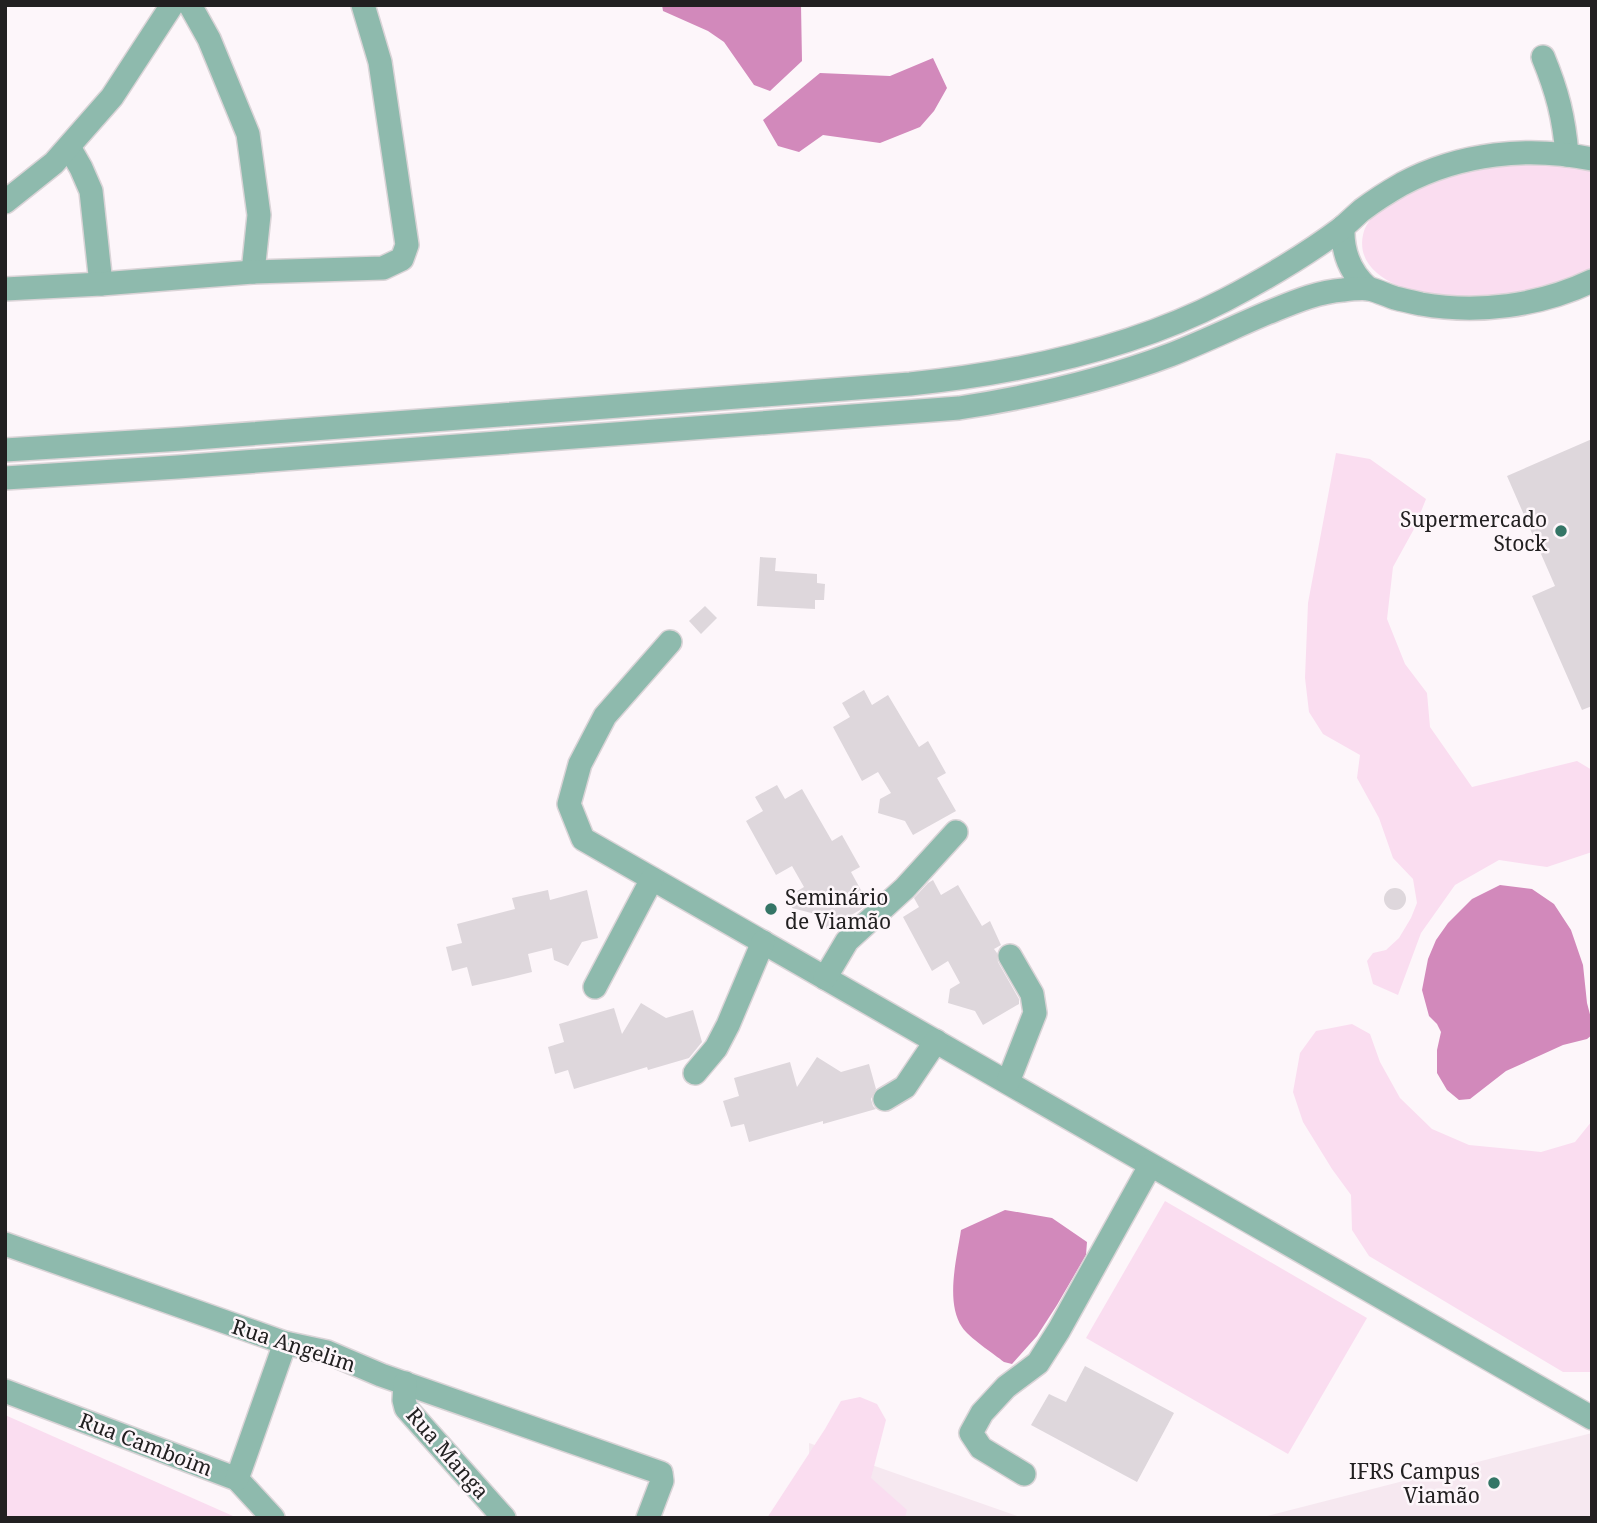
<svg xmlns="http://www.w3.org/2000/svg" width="1597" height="1523" viewBox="0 0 1597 1523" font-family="'Noto Serif',serif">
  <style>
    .built { fill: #f6e8f0 }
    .green { fill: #faddf0 }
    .water { fill: #d289bb }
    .building { fill: #ded7dc }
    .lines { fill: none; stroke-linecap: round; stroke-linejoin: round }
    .minor-casing { stroke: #dad4d7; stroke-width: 26 }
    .minor { stroke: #8ebaad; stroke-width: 23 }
    .poi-dot { fill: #347566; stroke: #fdf6fa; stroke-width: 2.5 }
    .labels { text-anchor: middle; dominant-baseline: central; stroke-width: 5; stroke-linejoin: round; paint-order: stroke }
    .poi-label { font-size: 21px; fill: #222021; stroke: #fdf6fa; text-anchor: end }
    .street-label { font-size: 21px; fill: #222021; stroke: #fdf6fa }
  </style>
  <rect width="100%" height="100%" fill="#fdf6fa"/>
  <g class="built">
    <polygon points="1592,1433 1592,1518 1259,1518 1532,1448"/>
    <polygon points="809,1443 1023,1518 810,1518"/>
  </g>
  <g class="green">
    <path d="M1491,162L1573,165L1592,171V270C1541,300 1425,314 1377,273C1364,262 1359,248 1364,231C1369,215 1399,191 1414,185C1438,175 1466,170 1491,162Z"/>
    <polygon points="1336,453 1370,459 1426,499 1414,529 1393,567 1387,619 1405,664 1427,693 1430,727 1472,787 1577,761 1592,770 1592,852 1547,867 1499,860 1455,885 1421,933 1398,995 1373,984 1367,961 1373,953 1386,950 1399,938 1411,918 1417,903 1413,879 1393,858 1379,818 1357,778 1360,755 1323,734 1309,712 1305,678 1308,603"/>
    <polygon points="1352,1024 1370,1034 1380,1062 1400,1098 1432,1129 1469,1145 1541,1152 1575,1142 1592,1121 1592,1372 1563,1372 1369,1256 1352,1230 1351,1195 1332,1169 1303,1122 1293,1092 1300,1053 1316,1031"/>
    <polygon points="1165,1201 1367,1318 1288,1454 1086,1338"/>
    <polygon points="860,1397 877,1404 886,1420 871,1478 907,1510 905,1518 767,1518 825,1429 841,1401"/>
    <polygon points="5,1415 233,1516 232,1518 5,1518"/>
  </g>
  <g class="water">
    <polygon points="662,5 801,5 802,61 770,91 754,85 724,42 708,31 663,11"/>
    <polygon points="933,58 947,88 934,111 920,127 880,143 823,135 799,152 778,146 763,120 820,73 890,76"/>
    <polygon points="1500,885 1532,889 1554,904 1571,930 1583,965 1587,1003 1592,1022 1592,1035 1587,1039 1563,1045 1506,1071 1470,1099 1459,1100 1447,1090 1437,1073 1437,1050 1441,1032 1437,1024 1429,1016 1422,990 1428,959 1436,940 1448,923 1472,899"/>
    <path d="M1005,1210L1052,1218L1087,1242L1086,1255L1057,1305L1037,1336L1012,1364L1004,1362C994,1354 968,1337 962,1327C945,1301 957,1258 961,1230Z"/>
  </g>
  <g class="building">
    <polygon points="1592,439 1592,706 1582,710 1532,596 1555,586 1507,476"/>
    <polygon points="760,557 776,558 775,571 817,574 817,583 825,584 824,600 815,600 815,609 757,606"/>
    <polygon points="705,606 717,618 701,634 689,621"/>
    <polygon points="864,690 872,705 888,695 919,747 928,741 946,773 937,778 956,811 913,835 905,821 878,813 880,799 891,793 878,772 862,781 833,727 850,717 842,703"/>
    <polygon points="777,785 785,799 802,789 832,841 842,835 860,867 851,872 868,903 860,910 827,929 819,915 792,908 794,893 804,887 792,866 776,875 746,821 763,811 755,797"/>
    <polygon points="933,880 941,895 958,885 982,926 990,921 1001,945 994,949 997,953 998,962 1019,999 1019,1004 983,1025 975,1011 948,1003 950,989 960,983 948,961 932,971 903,917 919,907 914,898 928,883"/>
    <circle cx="1395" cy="899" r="11"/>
    <polygon points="548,890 550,900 587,890 598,938 582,942 568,966 554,960 552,948 528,954 532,972 508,978 472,986 467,967 452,971 446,947 462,943 457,924 515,909 512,898"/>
    <polygon points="641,1003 666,1018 693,1010 702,1042 689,1058 648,1070 647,1067 574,1089 568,1070 555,1074 548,1047 564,1042 559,1024 614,1008 622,1034"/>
    <polygon points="817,1057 841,1072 869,1064 876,1089 871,1099 873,1106 876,1109 823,1124 823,1121 749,1142 744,1124 731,1127 723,1101 739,1096 734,1078 790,1062 797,1087"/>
    <polygon points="1085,1366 1174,1413 1137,1482 1031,1425 1049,1394 1066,1402"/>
  </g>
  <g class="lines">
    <g class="minor-casing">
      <g id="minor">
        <polyline points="190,5 209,39 248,134 259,215 253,272"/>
        <path d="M1543,57C1557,91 1564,117 1567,155"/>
        <polyline points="69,147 81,168 91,191 101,284"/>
        <polyline points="5,202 54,163 112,97 172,5"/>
        <path d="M1343,227C1342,252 1350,273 1369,289"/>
        <polyline points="5,289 101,284 253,272 383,268 402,259 407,245 380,62 363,5"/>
        <path d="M5,450L182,439L910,384C1018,373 1128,350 1225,300C1265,279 1306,255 1342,228C1349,222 1355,216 1362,210C1374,201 1388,192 1402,184C1460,153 1528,146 1592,159"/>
        <path d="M5,478L178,467L959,408C1031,397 1101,381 1170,355C1203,342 1234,327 1267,313C1292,303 1316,292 1343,290C1351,289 1362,288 1370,289C1378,291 1386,295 1395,298C1403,300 1412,302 1421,304C1478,314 1539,306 1592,281"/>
        <polyline points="670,642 605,716 580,764 569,804 583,839 1592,1418"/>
        <polyline points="825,978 847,941 905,888 956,832"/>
        <polyline points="595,987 652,879"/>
        <polyline points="695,1073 716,1048 728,1025 763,942"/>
        <polyline points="1008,1082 1035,1013 1032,994 1010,956"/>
        <polyline points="885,1099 905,1087 936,1041"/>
        <polyline points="5,1244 285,1343 327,1352 381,1375 661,1473 662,1481 648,1518"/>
        <polyline points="405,1383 404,1400 406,1408 504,1518"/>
        <polyline points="5,1391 237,1479 273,1518"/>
        <polyline points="1024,1474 981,1448 971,1433 982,1413 1006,1387 1038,1363 1059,1330 1150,1166"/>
        <polyline points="237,1479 285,1343"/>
      </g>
    </g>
    <use href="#minor" class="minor"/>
  </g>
  <g class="poi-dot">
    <circle cx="1561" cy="531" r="7"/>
    <circle cx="771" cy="909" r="7"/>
    <circle cx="1494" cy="1483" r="7"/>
  </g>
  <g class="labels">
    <g class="poi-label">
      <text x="1547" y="519">Supermercado<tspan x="1547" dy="24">Stock</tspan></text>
      <text x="785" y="897" text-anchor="start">Seminário<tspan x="785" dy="24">de Viamão</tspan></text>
      <text x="1480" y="1471">IFRS Campus<tspan x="1480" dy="24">Viamão</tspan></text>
    </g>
    <g class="street-label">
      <text transform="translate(294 1345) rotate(18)">Rua Angelim</text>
      <text transform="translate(146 1444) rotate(21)">Rua Camboim</text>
      <text transform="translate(448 1453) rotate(49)">Rua Manga</text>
    </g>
  </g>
  <rect width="1597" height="1523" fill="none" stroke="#222021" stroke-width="14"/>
</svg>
